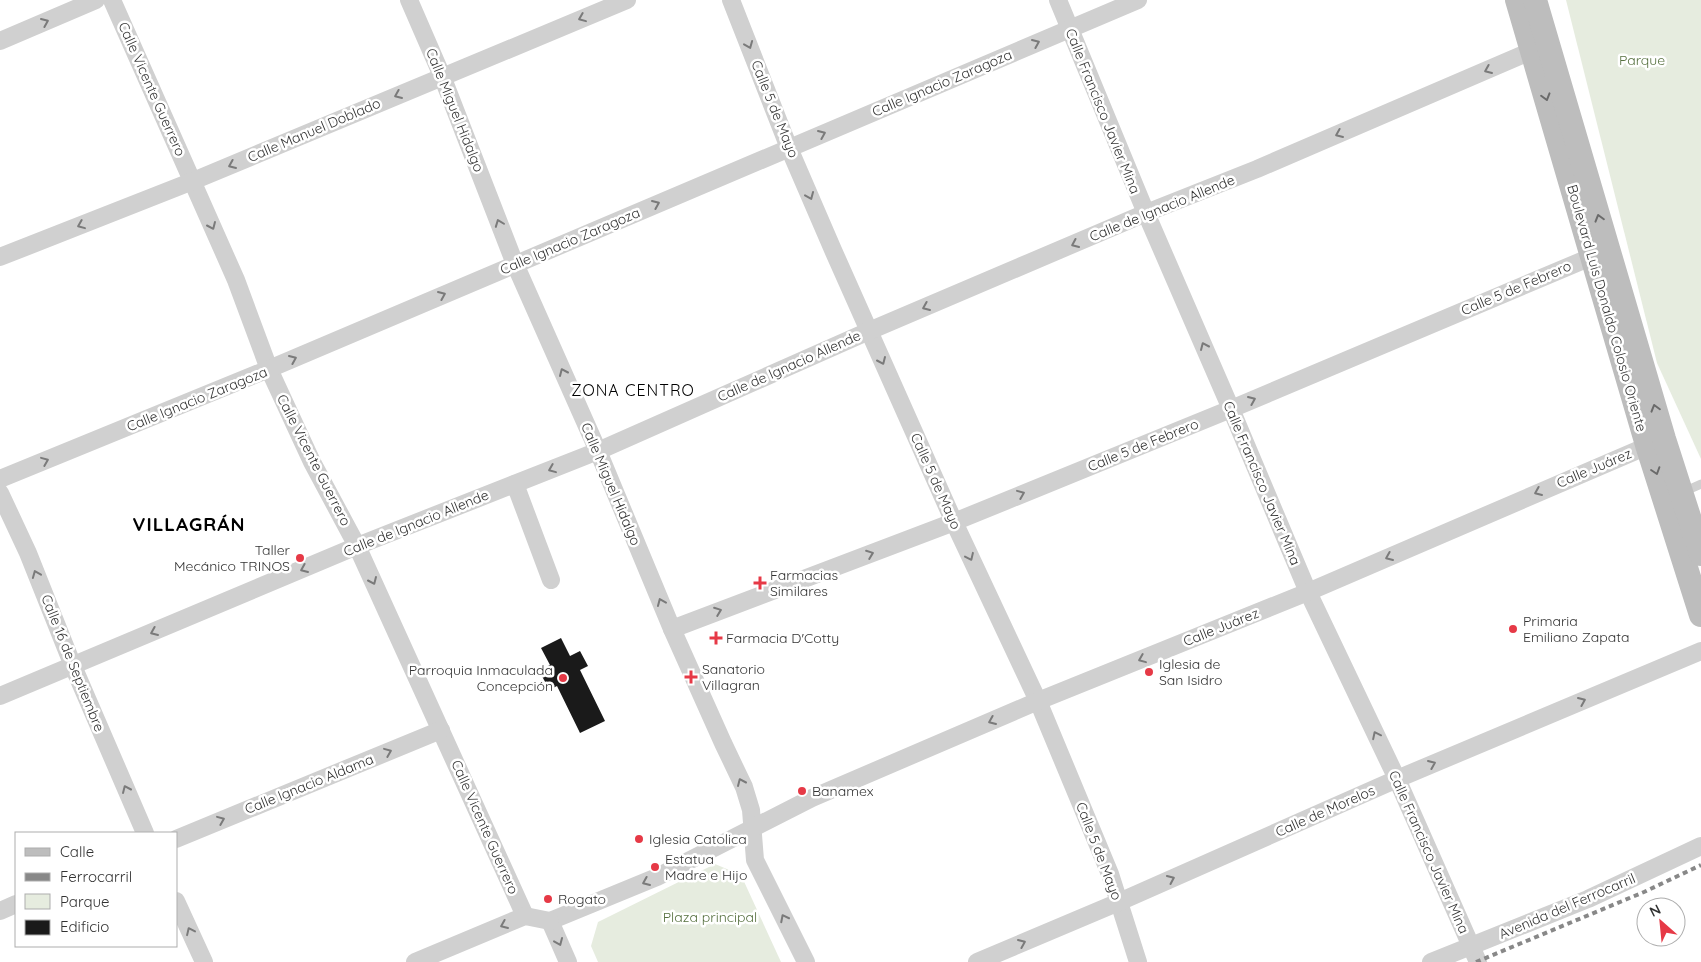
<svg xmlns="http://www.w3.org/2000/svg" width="1701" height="962" viewBox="0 0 1701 962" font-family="Quicksand,sans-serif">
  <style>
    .green { fill: #e6ecdf }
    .building { fill: #1a1a1a }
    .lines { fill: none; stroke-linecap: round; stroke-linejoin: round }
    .service { stroke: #d0d0d0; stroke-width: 9 }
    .minor { stroke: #d0d0d0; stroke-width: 18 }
    .secondary { stroke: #bdbdbd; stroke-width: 24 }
    .rail { stroke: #888; stroke-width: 4; stroke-dasharray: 5 4; stroke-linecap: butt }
    .oneway { stroke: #7a7a7a }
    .oneway2 { stroke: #6a6a6a }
    .poi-dot { fill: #e63946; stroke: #fff; stroke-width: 2 }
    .labels { text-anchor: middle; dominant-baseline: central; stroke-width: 5; stroke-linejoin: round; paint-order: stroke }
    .park-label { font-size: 14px; fill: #56703f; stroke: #fff }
    .street-label { font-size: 14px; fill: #333; stroke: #fff }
    .poi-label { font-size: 14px; fill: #333; stroke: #fff; text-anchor: start }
    .quarter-label { font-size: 16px; letter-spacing: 1px; fill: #000; stroke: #fff }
    .district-label { font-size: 19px; font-weight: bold; letter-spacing: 1px; fill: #000; stroke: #fff }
  </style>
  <rect width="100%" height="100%" fill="#fff"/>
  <g class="green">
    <polygon points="1566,0 1701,0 1701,459 1657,363"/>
    <polygon points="715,864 741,875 781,962 598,962 591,946 598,922"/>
  </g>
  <polygon class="building" points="561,638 570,656 580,651 588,666 580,670 605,721 580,733 557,686 549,690 539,670 550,665 541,648"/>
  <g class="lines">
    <polyline class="service" points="1683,492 1701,484"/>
    <g class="minor">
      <polyline points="112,0 236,280 269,369 312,462 357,546 525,916"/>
      <polyline points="409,0 442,76 515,264 598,451 672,629 723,743 744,787 751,810 755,860 806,962"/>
      <polyline points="731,0 789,148 833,250 954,522 1038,701 1110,874 1138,962"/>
      <polyline points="1058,0 1146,213 1231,409 1308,592 1397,779 1478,962"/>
      <polyline points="0,41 96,0"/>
      <polyline points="0,257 193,181 627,0"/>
      <polyline points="0,479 269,369 1138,0"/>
      <polyline points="515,484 551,580"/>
      <polyline points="0,493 28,553 73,666 145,833"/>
      <polyline points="672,629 954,522 1231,409 1603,252"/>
      <polyline points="0,696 357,546 598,451 869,331 1146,213 1257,169 1543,46"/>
      <polyline points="176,839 441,730"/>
      <polyline points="176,901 204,962"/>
      <polyline points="0,911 16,904"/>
      <polyline points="550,921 657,877 812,798 1038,701 1308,592 1659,441"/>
      <polyline points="550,921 568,962"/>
      <polyline points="415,962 525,916 550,921"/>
      <polyline points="977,962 1119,902 1397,779 1701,651"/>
      <polyline points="1431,962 1588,899 1701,846"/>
    </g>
    <g class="secondary">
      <polyline points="1517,0 1647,445 1701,615"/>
      <polyline points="1535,0 1664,439 1701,554"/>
    </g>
    <polyline class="rail" points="1476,962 1644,892 1701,865"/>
  </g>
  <defs><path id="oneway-chevron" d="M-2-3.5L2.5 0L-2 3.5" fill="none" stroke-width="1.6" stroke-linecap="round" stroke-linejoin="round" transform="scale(1.25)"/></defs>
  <g class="oneway">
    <use href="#oneway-chevron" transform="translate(582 18) rotate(158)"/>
    <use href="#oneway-chevron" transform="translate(45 22) rotate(-23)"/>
    <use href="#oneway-chevron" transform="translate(1036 43) rotate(-23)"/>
    <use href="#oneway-chevron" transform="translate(749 45) rotate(68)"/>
    <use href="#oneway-chevron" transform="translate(1488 70) rotate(157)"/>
    <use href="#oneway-chevron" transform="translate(398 95) rotate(157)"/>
    <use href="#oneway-chevron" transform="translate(822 134) rotate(-23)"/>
    <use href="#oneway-chevron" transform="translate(1339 134) rotate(157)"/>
    <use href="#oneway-chevron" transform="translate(232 165) rotate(157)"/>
    <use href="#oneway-chevron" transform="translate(810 196) rotate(67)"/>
    <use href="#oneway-chevron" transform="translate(656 204) rotate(-23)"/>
    <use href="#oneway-chevron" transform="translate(499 223) rotate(-111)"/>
    <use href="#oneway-chevron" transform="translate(81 225) rotate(158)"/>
    <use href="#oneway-chevron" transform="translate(212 226) rotate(66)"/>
    <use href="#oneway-chevron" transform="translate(1075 244) rotate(156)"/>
    <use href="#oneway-chevron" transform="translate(442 295) rotate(-23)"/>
    <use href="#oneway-chevron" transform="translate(926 307) rotate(157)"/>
    <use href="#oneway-chevron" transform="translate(1204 346) rotate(-114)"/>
    <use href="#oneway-chevron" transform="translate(293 359) rotate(-23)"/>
    <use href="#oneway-chevron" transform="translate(882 361) rotate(66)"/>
    <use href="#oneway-chevron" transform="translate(563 372) rotate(-114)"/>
    <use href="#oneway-chevron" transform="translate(1252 400) rotate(-23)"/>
    <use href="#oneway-chevron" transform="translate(45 461) rotate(-22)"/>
    <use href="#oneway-chevron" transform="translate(552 469) rotate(158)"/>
    <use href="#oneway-chevron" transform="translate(1538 492) rotate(157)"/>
    <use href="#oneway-chevron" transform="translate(1021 494) rotate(-22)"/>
    <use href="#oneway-chevron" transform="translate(870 554) rotate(-21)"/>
    <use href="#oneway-chevron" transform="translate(970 557) rotate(65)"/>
    <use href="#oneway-chevron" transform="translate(1389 557) rotate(157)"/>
    <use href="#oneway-chevron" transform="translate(304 569) rotate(157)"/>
    <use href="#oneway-chevron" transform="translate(36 574) rotate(-112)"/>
    <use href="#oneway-chevron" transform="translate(373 581) rotate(66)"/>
    <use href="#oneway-chevron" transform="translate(661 602) rotate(-113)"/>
    <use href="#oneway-chevron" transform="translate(718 611) rotate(-21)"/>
    <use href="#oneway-chevron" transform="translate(154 632) rotate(157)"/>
    <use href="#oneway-chevron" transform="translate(1142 659) rotate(158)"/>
    <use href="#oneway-chevron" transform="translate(1582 701) rotate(-23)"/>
    <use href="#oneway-chevron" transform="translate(992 721) rotate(157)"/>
    <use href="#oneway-chevron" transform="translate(1376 735) rotate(-116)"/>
    <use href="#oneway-chevron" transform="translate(388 752) rotate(-22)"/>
    <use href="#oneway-chevron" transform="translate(1432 764) rotate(-23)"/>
    <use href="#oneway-chevron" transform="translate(741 782) rotate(-114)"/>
    <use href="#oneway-chevron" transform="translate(126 789) rotate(-114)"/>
    <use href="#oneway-chevron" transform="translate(221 820) rotate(-22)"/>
    <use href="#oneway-chevron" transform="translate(1171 879) rotate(-24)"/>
    <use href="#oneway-chevron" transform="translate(646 882) rotate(157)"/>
    <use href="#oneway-chevron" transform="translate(784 918) rotate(-117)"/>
    <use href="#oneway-chevron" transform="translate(504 925) rotate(157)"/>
    <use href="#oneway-chevron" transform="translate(190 931) rotate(-115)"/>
    <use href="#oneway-chevron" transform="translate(559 942) rotate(67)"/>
    <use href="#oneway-chevron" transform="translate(1022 943) rotate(-23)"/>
  </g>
  <g class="oneway2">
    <use href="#oneway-chevron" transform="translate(1546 97) rotate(74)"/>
    <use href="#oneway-chevron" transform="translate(1599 218) rotate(-106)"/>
    <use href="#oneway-chevron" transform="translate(1655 408) rotate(-106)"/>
    <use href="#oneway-chevron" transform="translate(1656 471) rotate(72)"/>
  </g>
  <g class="poi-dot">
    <circle cx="300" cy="558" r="5"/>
    <path d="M757.5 575.5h5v5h5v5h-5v5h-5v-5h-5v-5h5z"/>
    <circle cx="1513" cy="629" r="5"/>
    <path d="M713.5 630.5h5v5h5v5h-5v5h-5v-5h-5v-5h5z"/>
    <circle cx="1149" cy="672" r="5"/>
    <path d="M688.5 669.5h5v5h5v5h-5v5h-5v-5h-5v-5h5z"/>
    <circle cx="563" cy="678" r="5"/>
    <circle cx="802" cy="791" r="5"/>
    <circle cx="639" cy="839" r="5"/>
    <circle cx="655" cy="867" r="5"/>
    <circle cx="548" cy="899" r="5"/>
  </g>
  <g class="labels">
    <g class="park-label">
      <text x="1642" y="60">Parque</text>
      <text x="710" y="917">Plaza principal</text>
    </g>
    <g class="street-label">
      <text transform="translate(942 83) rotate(-23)">Calle Ignacio Zaragoza</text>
      <text transform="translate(152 89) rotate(66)">Calle Vicente Guerrero</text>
      <text transform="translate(775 109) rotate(68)">Calle 5 de Mayo</text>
      <text transform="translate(455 110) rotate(68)">Calle Miguel Hidalgo</text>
      <text transform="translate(1103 111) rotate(68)">Calle Francisco Javier Mina</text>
      <text transform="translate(314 130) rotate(-23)">Calle Manuel Doblado</text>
      <text transform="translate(1162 208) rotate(-22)">Calle de Ignacio Allende</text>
      <text transform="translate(570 241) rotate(-23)">Calle Ignacio Zaragoza</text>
      <text transform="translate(1516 288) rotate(-23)">Calle 5 de Febrero</text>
      <text transform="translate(1607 308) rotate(74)">Boulevard Luis Donaldo Colosio Oriente</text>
      <text transform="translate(789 366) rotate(-24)">Calle de Ignacio Allende</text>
      <text transform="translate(197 399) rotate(-22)">Calle Ignacio Zaragoza</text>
      <text transform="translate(1143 445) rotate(-22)">Calle 5 de Febrero</text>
      <text transform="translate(314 460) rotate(63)">Calle Vicente Guerrero</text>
      <text transform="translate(1594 468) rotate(-23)">Calle Juárez</text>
      <text transform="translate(936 481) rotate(66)">Calle 5 de Mayo</text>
      <text transform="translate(1262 483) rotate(67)">Calle Francisco Javier Mina</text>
      <text transform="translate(611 484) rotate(67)">Calle Miguel Hidalgo</text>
      <text transform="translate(416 523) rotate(-22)">Calle de Ignacio Allende</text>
      <text transform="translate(1221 627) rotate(-22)">Calle Juárez</text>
      <text transform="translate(73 663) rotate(68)">Calle 16 de Septiembre</text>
      <text transform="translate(309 784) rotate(-22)">Calle Ignacio Aldama</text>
      <text transform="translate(1325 811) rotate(-24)">Calle de Morelos</text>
      <text transform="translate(485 827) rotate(66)">Calle Vicente Guerrero</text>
      <text transform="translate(1099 851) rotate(69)">Calle 5 de Mayo</text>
      <text transform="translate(1429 852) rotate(66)">Calle Francisco Javier Mina</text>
      <text transform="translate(1567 906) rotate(-23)">Avenida del Ferrocarril</text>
    </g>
    <g class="poi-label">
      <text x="290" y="550" text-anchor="end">Taller<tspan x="290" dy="16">Mecánico TRINOS</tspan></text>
      <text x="770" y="575">Farmacias<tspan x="770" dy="16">Similares</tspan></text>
      <text x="1523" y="621">Primaria<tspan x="1523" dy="16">Emiliano Zapata</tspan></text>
      <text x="726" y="638">Farmacia D'Cotty</text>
      <text x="1159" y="664">Iglesia de<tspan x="1159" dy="16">San Isidro</tspan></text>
      <text x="702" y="669">Sanatorio<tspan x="702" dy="16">Villagran</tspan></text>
      <text x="553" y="670" text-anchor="end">Parroquia Inmaculada<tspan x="553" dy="16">Concepción</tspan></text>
      <text x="812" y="791">Banamex</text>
      <text x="649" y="839">Iglesia Catolica</text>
      <text x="665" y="859">Estatua<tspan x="665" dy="16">Madre e Hijo</tspan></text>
      <text x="558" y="899">Rogato</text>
    </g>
    <g class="quarter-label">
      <text x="633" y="390">ZONA CENTRO</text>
    </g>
    <g class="district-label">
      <text x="189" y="524">VILLAGRÁN</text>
    </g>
  </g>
  <rect x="15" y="832" width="162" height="115" fill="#ffffff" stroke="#adadad"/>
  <rect x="25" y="848" width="25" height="8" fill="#bdbdbd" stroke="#adadad"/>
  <text x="60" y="857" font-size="15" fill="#333333">Calle</text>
  <rect x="25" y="873" width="25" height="8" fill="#888888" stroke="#adadad"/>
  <text x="60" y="882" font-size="15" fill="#333333">Ferrocarril</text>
  <rect x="25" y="894" width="25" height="15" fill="#e6ecdf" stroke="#adadad"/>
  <text x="60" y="907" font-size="15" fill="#333333">Parque</text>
  <rect x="25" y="920" width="25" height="15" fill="#1a1a1a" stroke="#adadad"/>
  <text x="60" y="932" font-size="15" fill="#333333">Edificio</text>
  <g transform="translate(1661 922) rotate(333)"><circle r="24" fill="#ffffff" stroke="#adadad"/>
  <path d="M0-4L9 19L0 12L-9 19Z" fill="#e63946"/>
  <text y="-8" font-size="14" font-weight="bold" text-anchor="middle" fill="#333333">N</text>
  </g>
</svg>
